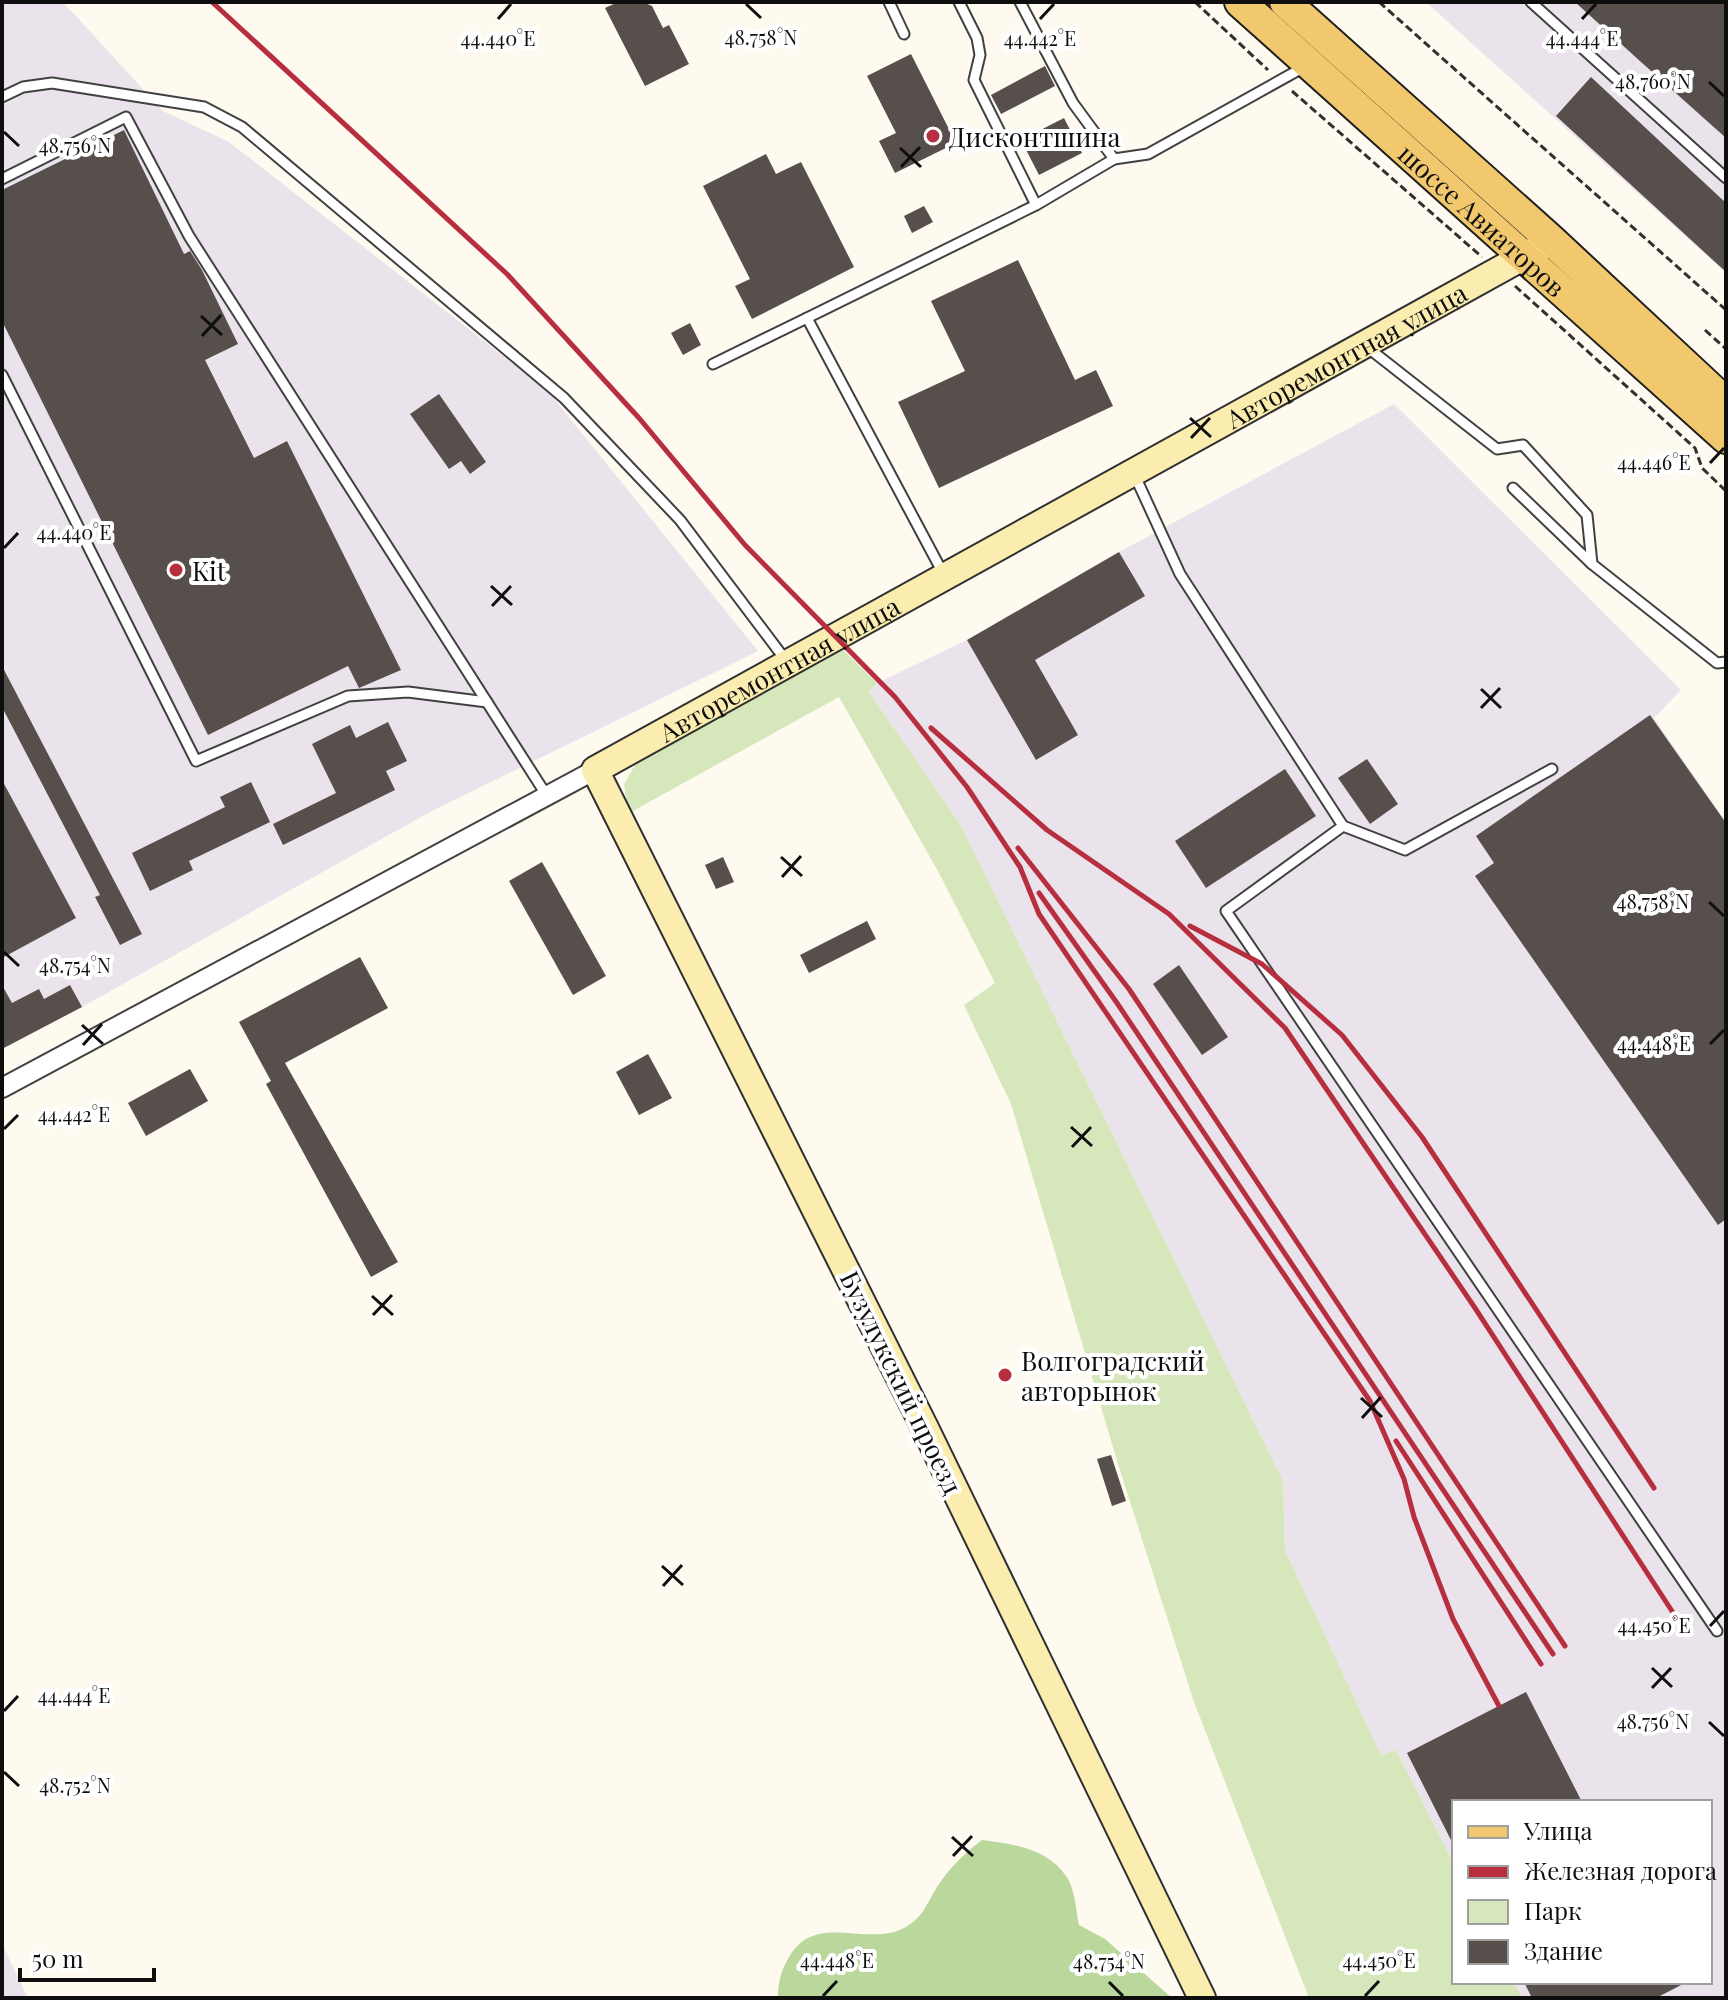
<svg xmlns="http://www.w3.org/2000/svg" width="1728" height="2000" viewBox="0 0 1728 2000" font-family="'Playfair Display',serif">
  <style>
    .industrial { fill: #ebe3ec }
    .green { fill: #d5e7bb }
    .forest { fill: #bad79c }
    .building { fill: #564f4b }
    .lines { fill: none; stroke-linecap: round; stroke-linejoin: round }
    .service-casing { stroke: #414141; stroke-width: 13 }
    .minor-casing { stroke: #414141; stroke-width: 22 }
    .secondary-casing { stroke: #303030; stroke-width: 30 }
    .primary-casing { stroke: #1f1f1f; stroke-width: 34 }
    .path { stroke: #303030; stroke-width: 3; stroke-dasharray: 8 4; stroke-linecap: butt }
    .service { stroke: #fff; stroke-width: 9 }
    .minor { stroke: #fff; stroke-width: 18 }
    .secondary { stroke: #faedaf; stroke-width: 26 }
    .primary { stroke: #f1c86e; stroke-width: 30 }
    .rail { stroke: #b72e3e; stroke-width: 5 }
    .ticks { fill: none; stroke: #0e0e0e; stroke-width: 3 }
    .poi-dot { fill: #b72e3e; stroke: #fff; stroke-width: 3 }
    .labels { text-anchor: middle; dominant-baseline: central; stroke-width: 8; stroke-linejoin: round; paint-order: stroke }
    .poi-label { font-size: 26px; fill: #0e0e0e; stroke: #fff; text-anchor: start }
    .street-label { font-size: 26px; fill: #0e0e0e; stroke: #fff }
    .ticks-label { font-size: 20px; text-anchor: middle; fill: #0e0e0e; stroke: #fff; stroke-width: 8; stroke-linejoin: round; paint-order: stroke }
  </style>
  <rect width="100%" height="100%" fill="#fefaf0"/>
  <g class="industrial">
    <polygon points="2,2 63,2 163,111 229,142 547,390 758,651 430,812 82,1007 2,1040"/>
    <polygon points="1426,2 1726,2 1726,273"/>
    <polygon points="1394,404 1681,690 1654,718 1726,822 1726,1998 1522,1998 1514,1982 1710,1982 1710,1802 1454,1802 1454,1864 1396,1750 1381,1755 1285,1550 1283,1481 960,824 869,692 877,683 967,640 1119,552"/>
    <polygon points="2,1944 28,1998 2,1998"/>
  </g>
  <polygon class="green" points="842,649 877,683 869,692 960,824 1283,1481 1285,1550 1381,1755 1396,1750 1454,1864 1454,1982 1514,1982 1522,1998 1309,1998 1194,1702 1118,1464 1011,1104 964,1005 995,983 939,873 839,697 631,812 627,808 624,784 636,763"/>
  <path class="forest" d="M982,1840C1012,1844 1047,1848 1066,1876C1075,1888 1076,1911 1079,1925L1105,1939L1172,1998H778C778,1983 781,1970 789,1957C816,1910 868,1949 906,1927C921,1918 925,1908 933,1894C945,1872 962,1855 982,1840Z"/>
  <g class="building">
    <polygon points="618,2 643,2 652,6 663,28 669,25 689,64 645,86 605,8"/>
    <polygon points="1575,2 1726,2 1726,138 1641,62"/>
    <polygon points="911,54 956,143 895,173 879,141 896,133 867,76"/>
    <polygon points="1045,66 1055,86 1001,114 991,95"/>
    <polygon points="1591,77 1726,203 1726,272 1556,116"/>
    <polygon points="1064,118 1082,153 1039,175 1021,140"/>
    <polygon points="124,130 184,254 190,251 202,270 238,344 205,360 254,458 287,441 401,670 359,688 348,666 208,735 2,321 2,190"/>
    <polygon points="766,154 776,174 801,162 854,267 752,319 735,286 750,279 703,186"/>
    <polygon points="924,206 933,222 912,233 904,216"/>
    <polygon points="1018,260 1075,380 1096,370 1113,406 939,488 898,402 965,371 931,301"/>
    <polygon points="690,323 701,345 683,355 671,333"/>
    <polygon points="439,394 486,462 470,474 461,461 449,469 410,414"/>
    <polygon points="1119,552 1145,596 1035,660 1078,735 1036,760 967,640"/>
    <polygon points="2,666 142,934 120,945 95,897 100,895 2,707"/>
    <polygon points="1650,715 1726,823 1726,1219 1718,1225 1475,876 1494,863 1476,836"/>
    <polygon points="388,722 407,761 386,771 395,790 283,845 273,824 336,793 312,744 350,725 356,738"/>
    <polygon points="1367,759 1398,804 1370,824 1338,778"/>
    <polygon points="1285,769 1316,816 1206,888 1175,841"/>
    <polygon points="2,780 76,918 2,958"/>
    <polygon points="251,782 270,822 189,861 193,870 150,891 132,853 225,807 220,797"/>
    <polygon points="723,857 734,882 716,889 705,865"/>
    <polygon points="542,862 606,976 573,995 509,881"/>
    <polygon points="867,921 876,939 809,973 800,955"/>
    <polygon points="360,957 388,1008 285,1063 398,1262 371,1277 266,1084 271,1081 239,1022"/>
    <polygon points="1179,965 1228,1037 1202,1055 1153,984"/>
    <polygon points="2,985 12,1003 39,989 44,999 70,985 82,1007 2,1049"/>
    <polygon points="648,1054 672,1098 639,1115 616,1072"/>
    <polygon points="190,1069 208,1101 146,1136 128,1103"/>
    <polygon points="1111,1455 1126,1501 1112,1506 1097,1459"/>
    <polygon points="1526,1692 1582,1802 1454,1802 1454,1846 1407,1753"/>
    <polygon points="1524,1982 1687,1982 1656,1998 1532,1998"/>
  </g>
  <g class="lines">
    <g class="service-casing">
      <g id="service">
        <polyline points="889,2 904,34"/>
        <polyline points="959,2 977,38 980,55 974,80 1036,205"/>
        <polyline points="1020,2 1073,103 1114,159 1148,154 1304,67"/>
        <polyline points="1531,2 1726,178"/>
        <polyline points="2,97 23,87 52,83 204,107 242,127 564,398 680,520 787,662"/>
        <polyline points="2,179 126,117 189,236 547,796"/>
        <polyline points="1367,347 1497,449 1523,445 1587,515 1592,564 1717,663 1726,662"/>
        <polyline points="713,364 807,318"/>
        <polyline points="2,375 196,761 348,696 408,692 487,702"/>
        <polyline points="1135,476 1180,574 1343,826 1226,911 1717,1631"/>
        <polyline points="1513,488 1592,564"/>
        <polyline points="944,575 807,318 1036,205 1114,159"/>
        <polyline points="1343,826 1405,850 1552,769"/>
      </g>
    </g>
    <g class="minor-casing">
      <polyline id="minor" points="2,1088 595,770"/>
    </g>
    <g class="secondary-casing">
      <g id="secondary">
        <path id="s1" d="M1202,1998L925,1428L595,770L1539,248"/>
      </g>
    </g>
    <g class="primary-casing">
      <g id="primary">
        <path id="s2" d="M1240,2L1726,438"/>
        <polyline points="1285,2 1552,241 1726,403"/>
      </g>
    </g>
    <g class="path">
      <polyline points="1195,2 1268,70"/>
      <polyline points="1379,2 1726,310"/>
      <polyline points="1292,91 1482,257"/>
      <polyline points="1515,286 1695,448 1702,468 1726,491"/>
      <polyline points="1705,330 1726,349"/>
    </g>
    <use href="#service" class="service"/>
    <use href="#minor" class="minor"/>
    <use href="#secondary" class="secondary"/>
    <use href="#primary" class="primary"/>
    <g class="rail">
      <polyline points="212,2 507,274 639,418 745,545 895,697 967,787 1020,867 1039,914 1370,1401 1404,1479 1414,1517 1453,1619 1499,1706"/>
      <polyline points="931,728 1047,830 1169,914 1285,1028 1475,1308 1681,1625"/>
      <polyline points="1018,848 1129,989 1565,1646"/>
      <polyline points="1039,893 1117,1003 1553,1654"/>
      <polyline points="1190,926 1262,964 1342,1035 1422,1137 1654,1488"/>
      <polyline points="1396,1441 1541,1664"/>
    </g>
  </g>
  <path class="ticks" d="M746,4L761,18M498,19L511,4M1040,19L1054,4M1582,19L1596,4M1709,82L1724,96M4,132L19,146M900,148L921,167M901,167L920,147M201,316L222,335M202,336L221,315M1190,418L1211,437M1191,438L1210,418M1710,463L1724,448M4,548L18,533M491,586L512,605M492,606L511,586M1481,689L1501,708M1481,708L1500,688M781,857L802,876M782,877L801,856M1709,902L1724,916M4,952L19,966M82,1025L103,1044M1710,1044L1724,1030M83,1045L102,1024M1071,1127L1092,1146M4,1129L18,1115M1072,1147L1091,1127M372,1296L393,1315M373,1315L392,1295M1361,1398L1382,1417M1362,1418L1381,1397M662,1566L683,1585M663,1586L682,1565M1710,1626L1724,1611M1652,1668L1672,1687M1652,1688L1671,1668M4,1711L18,1696M1709,1722L1724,1736M4,1772L19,1786M952,1837L973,1856M953,1856L972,1836M1109,1982L1123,1996M823,1996L837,1981M1365,1996L1379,1981"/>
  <g class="poi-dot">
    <circle cx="933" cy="136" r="8"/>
    <circle cx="176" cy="570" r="8"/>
    <circle cx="1005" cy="1375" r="8"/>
  </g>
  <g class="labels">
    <g class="poi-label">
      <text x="949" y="136">Дисконтшина</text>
      <text x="192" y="570">Kit</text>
      <text x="1021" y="1360">Волгоградский<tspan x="1021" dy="30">авторынок</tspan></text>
    </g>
    <g class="street-label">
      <text stroke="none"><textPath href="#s2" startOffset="326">шоссе Авиаторов</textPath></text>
      <text stroke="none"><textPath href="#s1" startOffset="2228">Авторемонтная улица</textPath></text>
      <text stroke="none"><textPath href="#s1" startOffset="1580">Авторемонтная улица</textPath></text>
      <text transform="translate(902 1382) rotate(64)">Бузулукский проезд</text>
    </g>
  </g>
  <g class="ticks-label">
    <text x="761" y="45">48.758°N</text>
    <text x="498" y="46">44.440°E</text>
    <text x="1040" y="46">44.442°E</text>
    <text x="1582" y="46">44.444°E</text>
    <text x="1653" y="89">48.760°N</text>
    <text x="75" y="153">48.756°N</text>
    <text x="1654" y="470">44.446°E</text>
    <text x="74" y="540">44.440°E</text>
    <text x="1653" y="909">48.758°N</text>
    <text x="75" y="973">48.754°N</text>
    <text x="1654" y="1051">44.448°E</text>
    <text x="74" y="1122">44.442°E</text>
    <text x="1654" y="1633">44.450°E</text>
    <text x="74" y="1703">44.444°E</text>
    <text x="1653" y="1729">48.756°N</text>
    <text x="75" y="1793">48.752°N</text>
    <text x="837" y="1968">44.448°E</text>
    <text x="1379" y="1968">44.450°E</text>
    <text x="1109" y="1969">48.754°N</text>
  </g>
  <rect width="1728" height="2000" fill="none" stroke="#0e0e0e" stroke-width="8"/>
  <rect x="1452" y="1800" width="260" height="184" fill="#ffffff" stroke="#9f9f9f" stroke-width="2"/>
  <rect x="1468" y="1826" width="40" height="12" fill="#f1c86e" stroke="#9f9f9f" stroke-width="2"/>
  <text x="1524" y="1840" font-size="24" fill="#0e0e0e">Улица</text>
  <rect x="1468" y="1866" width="40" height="12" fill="#b72e3e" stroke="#9f9f9f" stroke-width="2"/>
  <text x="1524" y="1880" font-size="24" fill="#0e0e0e">Железная дорога</text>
  <rect x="1468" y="1900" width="40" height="24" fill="#d5e7bb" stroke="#9f9f9f" stroke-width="2"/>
  <text x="1524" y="1920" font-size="24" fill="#0e0e0e">Парк</text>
  <rect x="1468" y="1940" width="40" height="24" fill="#564f4b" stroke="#9f9f9f" stroke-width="2"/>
  <text x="1524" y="1960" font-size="24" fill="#0e0e0e">Здание</text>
  <path d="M20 1968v12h134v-12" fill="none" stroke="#0e0e0e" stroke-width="4"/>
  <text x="32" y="1968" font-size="24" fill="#0e0e0e" stroke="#ffffff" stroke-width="6" paint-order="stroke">50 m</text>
</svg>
